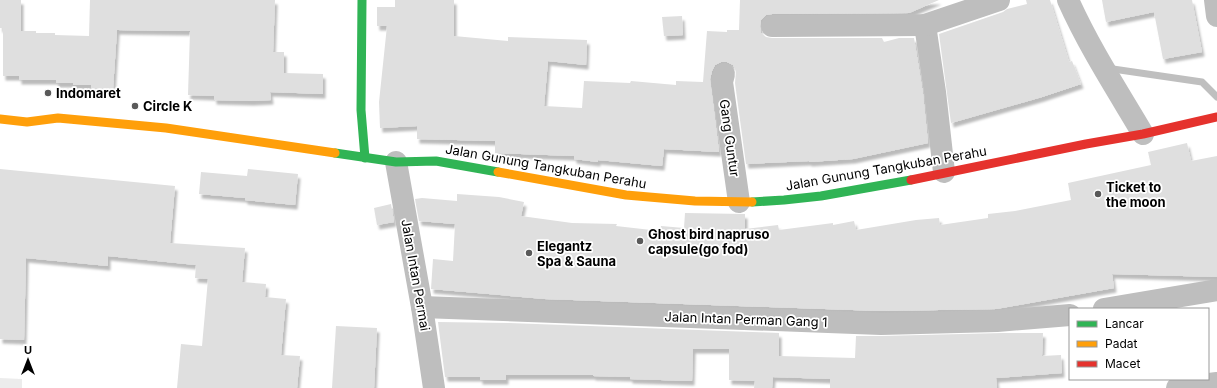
<svg xmlns="http://www.w3.org/2000/svg" width="1217" height="388" viewBox="0 0 1217 388" font-family="Inter,sans-serif">
  <style>
    .garden { fill: #ececec }
    .lines { fill: none; stroke-linecap: round; stroke-linejoin: round }
    .stream { stroke: #bfbfbf; stroke-width: 7 }
    .building { fill: #dfdfdf; filter: url(#shadow) }
    .street { stroke: #bebebe; stroke-width: 22 }
    .fast { stroke: #30b455; stroke-width: 9 }
    .slow { stroke: #ff9f0a; stroke-width: 9 }
    .jam { stroke: #e5322d; stroke-width: 9 }
    .poi-dot { fill: #595959; stroke: #fff; stroke-width: 1.5 }
    .labels { text-anchor: middle; dominant-baseline: central; stroke-width: 3.5; stroke-linejoin: round; paint-order: stroke }
    .poi-label { font-size: 13px; font-weight: bold; fill: #000; stroke: #fff; text-anchor: start }
    .street-label { font-size: 13px; fill: #000; stroke: #fff }
  </style>
  <defs>
    <filter id="shadow"><feDropShadow dx="2.5" dy="4.5" stdDeviation="1" flood-color="#0004"/></filter>
  </defs>
  <rect width="100%" height="100%" fill="#fff"/>
  <polygon class="garden" points="0,378 22,379 22,388 0,388"/>
  <g class="lines">
    <polyline class="stream" points="1109,67 1113,69 1202,82 1217,97"/>
  </g>
  <g class="building">
    <polygon points="0,0 21,0 21,31 36,31 36,33 55,33 55,35 89,36 90,0 275,0 273,52 284,52 284,73 323,74 323,94 270,92 271,100 251,101 214,100 214,96 188,95 190,31 117,30 113,89 91,88 91,85 73,85 73,83 56,83 56,80 19,80 19,76 3,76 3,28 0,28"/>
    <polygon points="395,0 454,0 454,36 508,41 508,37 587,40 586,65 548,61 544,106 582,108 584,81 630,83 631,81 676,85 676,81 703,82 707,31 727,32 727,30 739,30 740,0 939,0 909,13 772,14 766,15 761,20 760,26 761,33 766,37 772,38 882,38 884,42 899,38 914,38 923,94 928,143 853,159 809,162 809,161 746,164 735,83 736,71 733,65 727,62 721,62 715,65 712,71 710,79 719,152 664,149 662,166 598,160 598,162 574,159 574,156 495,153 495,141 417,139 417,126 380,128 379,102 387,26 377,26 377,7 395,7"/>
    <polygon points="1026,0 1050,0 1069,62 1072,61 1081,84 1042,97 951,123 939,34 1003,12 1007,9 1027,4"/>
    <polygon points="1102,0 1192,0 1202,52 1163,59 1154,12 1106,22"/>
    <polygon points="682,16 683,35 664,36 662,17"/>
    <polygon points="1187,143 1191,161 1217,156 1217,277 1112,274 1114,288 996,309 881,311 545,299 431,289 433,259 453,261 455,224 419,221 415,199 422,198 457,201 457,194 499,197 524,202 521,216 572,223 617,224 616,226 660,231 661,226 684,228 685,213 745,214 745,229 778,225 779,230 833,223 833,225 854,221 856,230 916,220 939,218 940,225 988,218 988,214 1015,211 1071,200 1068,183 1151,165 1148,152"/>
    <polygon points="0,169 175,186 170,243 245,248 242,282 266,284 265,297 286,299 281,355 300,356 297,388 177,388 181,344 202,346 208,279 195,278 196,265 108,256 108,266 26,258 24,340 0,339"/>
    <polygon points="248,169 298,174 295,205 245,200 245,198 199,194 201,172 247,176"/>
    <polygon points="391,204 394,222 377,225 374,208"/>
    <polygon points="438,322 509,323 779,333 779,356 855,358 856,336 881,336 1003,333 1043,333 1042,356 1061,355 1062,373 996,378 997,388 830,388 830,379 773,377 772,388 754,388 755,381 729,380 729,349 693,349 692,381 630,379 630,377 593,376 593,375 506,375 506,380 480,380 480,377 445,377"/>
    <polygon points="336,326 377,328 374,388 332,388"/>
  </g>
  <g class="lines">
    <g class="street">
      <path d="M1068,0C1089,47 1117,90 1143,134"/>
      <polyline points="1215,0 1217,16"/>
      <polyline points="925,25 935,92 944,172"/>
      <polyline points="772,26 925,25 999,0"/>
      <polyline points="724,74 722,82 739,202"/>
      <polyline points="396,162 422,307 434,388"/>
      <polyline points="422,307 881,324 997,321 1070,315"/>
      <polyline points="1104,309 1217,290"/>
      <polyline points="1177,388 1217,383"/>
    </g>
    <g class="fast">
      <polyline points="362,0 361,110 365,158"/>
      <polyline points="335,153 396,162 436,161 498,172"/>
      <polyline points="752,202 784,200 821,196 911,180"/>
    </g>
    <g class="slow">
      <polyline points="0,119 27,122 58,118 166,128 335,153"/>
      <polyline points="498,172 626,195 695,201 752,202"/>
    </g>
    <polyline class="jam" points="911,180 1086,144 1143,134 1217,117"/>
  </g>
  <g class="poi-dot">
    <circle cx="48" cy="93" r="4"/>
    <circle cx="135" cy="106" r="4"/>
    <circle cx="1098" cy="194" r="4"/>
    <circle cx="640" cy="241" r="4"/>
    <circle cx="529" cy="253" r="4"/>
  </g>
  <g class="labels">
    <g class="poi-label">
      <text x="56" y="93">Indomaret</text>
      <text x="143" y="106">Circle K</text>
      <text x="1106" y="187">Ticket to<tspan x="1106" dy="15">the moon</tspan></text>
      <text x="648" y="234">Ghost bird napruso<tspan x="648" dy="15">capsule(go fod)</tspan></text>
      <text x="537" y="246">Elegantz<tspan x="537" dy="15">Spa &amp; Sauna</tspan></text>
    </g>
    <g class="street-label">
      <text transform="translate(730 138) rotate(82)">Gang Guntur</text>
      <text transform="translate(546 166) rotate(10)">Jalan Gunung Tangkuban Perahu</text>
      <text transform="translate(886 168) rotate(-10)">Jalan Gunung Tangkuban Perahu</text>
      <text transform="translate(416 275) rotate(80)">Jalan Intan Permai</text>
      <text transform="translate(746 319) rotate(2)">Jalan Intan Perman Gang 1</text>
    </g>
  </g>
  <rect x="1069" y="308" width="140" height="72" fill="#ffffff" stroke="#999999"/>
  <rect x="1077" y="321" width="20" height="6" fill="#30b455" stroke="#999999"/>
  <text x="1105" y="328" font-size="12" fill="#000000">Lancar</text>
  <rect x="1077" y="341" width="20" height="6" fill="#ff9f0a" stroke="#999999"/>
  <text x="1105" y="348" font-size="12" fill="#000000">Padat</text>
  <rect x="1077" y="361" width="20" height="6" fill="#e5322d" stroke="#999999"/>
  <text x="1105" y="368" font-size="12" fill="#000000">Macet</text>
  <g transform="translate(28 360)" stroke="#ffffff" stroke-width="3" paint-order="stroke">
  <path d="M0-3L7 15L0 10L-7 15Z" fill="#000000"/>
  <text y="-6" font-size="11" font-weight="bold" text-anchor="middle" fill="#000000">U</text>
  </g>
</svg>
